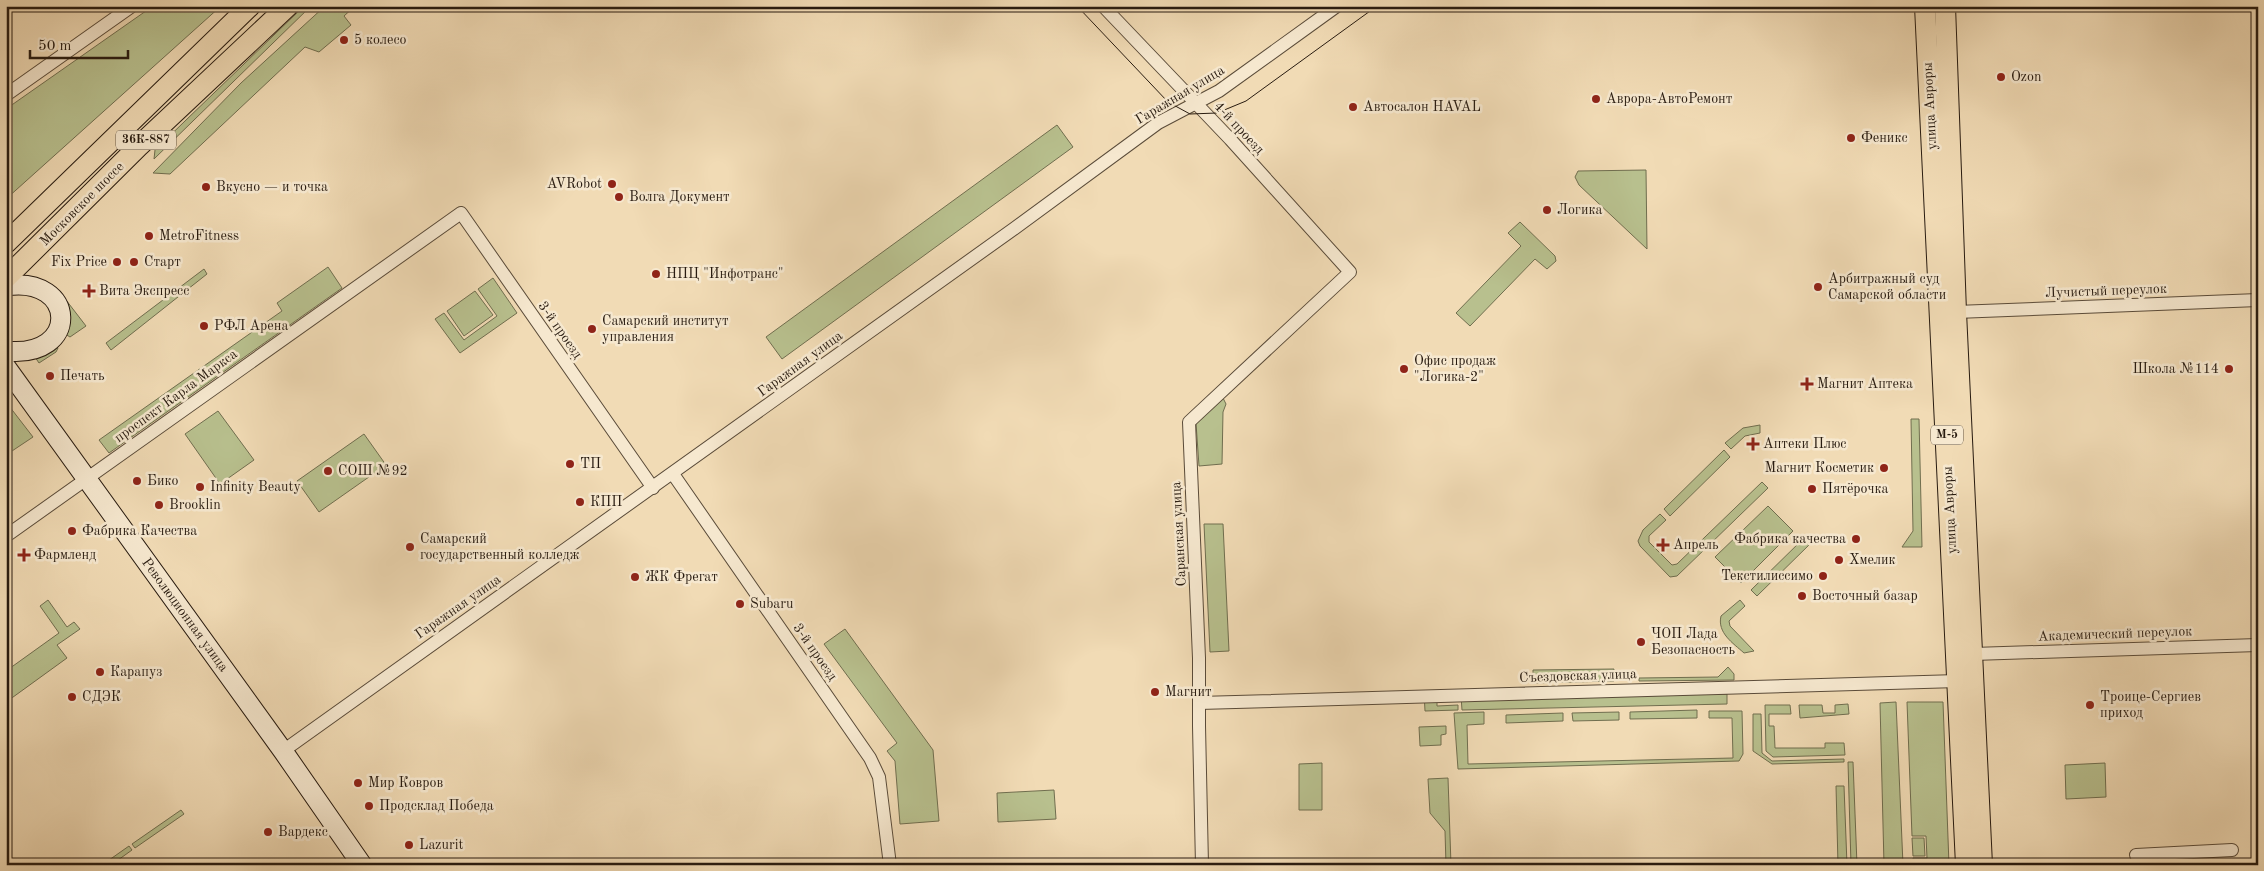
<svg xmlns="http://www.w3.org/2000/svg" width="2264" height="871" viewBox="0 0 2264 871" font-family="'Old Standard TT',serif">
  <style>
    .green { fill: #b8c08e; stroke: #706e4f }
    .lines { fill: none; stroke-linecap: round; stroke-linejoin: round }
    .minor-casing { stroke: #5a4b39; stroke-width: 14 }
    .secondary-casing { stroke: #281b10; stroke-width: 21 }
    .primary-casing { stroke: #281b10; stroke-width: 22 }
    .minor { stroke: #f6e8cf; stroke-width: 12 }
    .secondary { stroke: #f6e8cf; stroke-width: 19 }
    .primary { stroke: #f1dbb5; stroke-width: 20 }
    .tram { stroke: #281b10; stroke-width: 1 }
    .poi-dot { fill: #8f2418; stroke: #f6e8cf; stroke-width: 2 }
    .labels { text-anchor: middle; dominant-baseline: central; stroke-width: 5; stroke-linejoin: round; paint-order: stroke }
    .shield { fill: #f6e8cf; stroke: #665849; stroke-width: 1 }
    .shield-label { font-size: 12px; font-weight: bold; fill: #281b10 }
    .poi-label { font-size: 14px; fill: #281b10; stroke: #f6e8cf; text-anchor: start }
    .street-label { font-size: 14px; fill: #281b10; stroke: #f6e8cf }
  </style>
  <rect width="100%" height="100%" fill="#f1dbb5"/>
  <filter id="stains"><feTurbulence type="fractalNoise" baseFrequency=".004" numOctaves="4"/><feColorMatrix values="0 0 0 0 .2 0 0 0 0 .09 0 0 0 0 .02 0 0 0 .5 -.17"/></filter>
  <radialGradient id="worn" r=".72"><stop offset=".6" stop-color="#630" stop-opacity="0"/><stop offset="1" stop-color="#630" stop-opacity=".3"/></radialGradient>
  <g class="green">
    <polygon points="153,6 221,6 6,199 6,109"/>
    <polygon points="304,6 311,6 154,159 155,150"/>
    <polygon points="325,6 355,6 344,16 351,25 319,52 305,47 170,174 153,173 241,83"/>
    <polygon points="1057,125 1073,147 782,359 766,337"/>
    <polygon points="1646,170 1647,249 1579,185 1575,177 1578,171"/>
    <polygon points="1520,222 1555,256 1556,261 1547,269 1535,259 1470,326 1456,313 1521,246 1508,233"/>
    <polygon points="328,267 342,288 109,453 99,440 282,311 277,303"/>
    <polygon points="204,269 207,274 111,350 106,343"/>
    <polygon points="493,278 517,313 460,353 435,319 444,313 464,340 497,316 478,289"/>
    <polygon points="475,291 493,315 464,336 447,311"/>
    <polygon points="66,300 86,326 70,337 62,332 61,303"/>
    <polygon points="55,346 58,348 56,352 39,363 35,357"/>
    <polygon points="1223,398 1226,404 1223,412 1222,464 1199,466 1196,423"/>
    <polygon points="6,402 33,437 6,455"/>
    <polygon points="218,411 254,460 220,484 185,434"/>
    <polygon points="1911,419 1919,419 1922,547 1902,547 1913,531"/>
    <polygon points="1760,425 1760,433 1745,436 1731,449 1725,443 1743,428"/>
    <polygon points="364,434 386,465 319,512 297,481"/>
    <polygon points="1724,450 1730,457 1670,516 1664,509"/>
    <polygon points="1762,482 1768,488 1677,576 1670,577 1640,546 1638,541 1643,530 1660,514 1666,520 1649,536 1649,542 1672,565 1677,564"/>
    <polygon points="1768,506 1793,531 1741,583 1715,557"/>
    <polygon points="1204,524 1223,524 1229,651 1210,652"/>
    <polygon points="1804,538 1810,544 1757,596 1751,590"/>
    <polygon points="48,600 67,627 74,622 80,629 57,645 67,658 9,700 6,696 6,671 59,633 40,606"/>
    <path d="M1740,600L1745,606L1729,621L1730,626L1754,651L1744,653C1733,643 1717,633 1721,616Z"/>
    <polygon points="845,629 933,750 939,821 900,824 895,761 887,751 897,743 824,644"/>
    <polygon points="1728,667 1734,674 1734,680 1639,681 1639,678 1718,677"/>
    <polygon points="1614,669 1614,681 1533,683 1533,670"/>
    <polygon points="1424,692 1437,692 1437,706 1458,705 1458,710 1425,711"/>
    <polygon points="1727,694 1727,704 1462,710 1461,696"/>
    <polygon points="1896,702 1903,865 1884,865 1880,703"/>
    <polygon points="1907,702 1943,702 1949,865 1913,865 1913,858 1927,858 1926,836 1912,836"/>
    <polygon points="1848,704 1849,714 1800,718 1799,705 1822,705 1823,713 1835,713 1835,705"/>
    <polygon points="1765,705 1790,705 1791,714 1769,714 1769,726 1774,726 1775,748 1825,748 1825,743 1844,743 1845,755 1773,757 1766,751"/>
    <polygon points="1697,710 1697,718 1630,719 1630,712"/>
    <polygon points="1709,711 1742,711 1743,754 1739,761 1458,769 1454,713 1484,712 1484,724 1467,725 1468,764 1733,758 1732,718 1709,718"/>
    <polygon points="1619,712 1619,720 1573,721 1572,713"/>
    <polygon points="1563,713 1563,721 1506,723 1506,715"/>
    <polygon points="1753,714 1761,714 1762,753 1772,761 1844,759 1844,762 1772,764 1753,751"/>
    <polygon points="1446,726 1446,734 1441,735 1441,745 1420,746 1419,727"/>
    <polygon points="1848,762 1853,762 1857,865 1851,865"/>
    <polygon points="1322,763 1322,810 1299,810 1299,764"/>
    <polygon points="2105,763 2106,797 2066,799 2065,765"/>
    <polygon points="1448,778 1451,865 1446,865 1445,831 1430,813 1428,779"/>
    <polygon points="1836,786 1844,786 1847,865 1838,865"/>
    <polygon points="1054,790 1056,819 998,822 997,793"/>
    <polygon points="181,810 184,814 135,848 132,844"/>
    <polygon points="1912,838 1924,838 1925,856 1913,856"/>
    <polygon points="129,846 132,850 111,865 102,865"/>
  </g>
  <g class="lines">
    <g class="minor-casing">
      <g id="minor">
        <polyline points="1103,6 1230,139 1350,272 1189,422 1199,658 1199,726 1202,865"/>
        <polyline points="6,95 132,6"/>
        <polyline points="1956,312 2258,300"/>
        <polyline points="673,474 870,758 879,777 890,865"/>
        <polyline points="6,536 461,213 653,488"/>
        <polyline points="1973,654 2258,645"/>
        <polyline points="1199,703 1958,681"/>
        <polyline points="283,751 1015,228 1158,123 1219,91 1337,6"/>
        <polyline points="2136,855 2232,850"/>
      </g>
    </g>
    <g class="secondary-casing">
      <g id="secondary">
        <path d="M6,286C77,275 81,359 6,351"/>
        <polyline points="6,367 283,751 362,865"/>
      </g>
    </g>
    <g class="primary-casing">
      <g id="primary">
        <polyline points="1925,6 1966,865"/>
        <polyline points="1945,6 1956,312 1982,865"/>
        <polyline points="6,243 250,6"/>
        <polyline points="6,278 139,146 288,6"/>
      </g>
    </g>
    <use href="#minor" class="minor"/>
    <use href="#secondary" class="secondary"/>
    <use href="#primary" class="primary"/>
    <polyline class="tram" points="1077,6 1168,102 1190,114 1217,113 1246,101 1377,6"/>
  </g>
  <g class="poi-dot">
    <circle cx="344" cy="40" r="5"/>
    <circle cx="2001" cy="77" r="5"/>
    <circle cx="1596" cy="99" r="5"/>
    <circle cx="1353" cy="107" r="5"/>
    <circle cx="1851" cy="138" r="5"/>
    <circle cx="612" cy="184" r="5"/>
    <circle cx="206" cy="187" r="5"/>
    <circle cx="619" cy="197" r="5"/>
    <circle cx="1547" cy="210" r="5"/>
    <circle cx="149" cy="236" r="5"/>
    <circle cx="117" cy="262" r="5"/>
    <circle cx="134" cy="262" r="5"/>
    <circle cx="656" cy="274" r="5"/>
    <circle cx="1818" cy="287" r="5"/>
    <path d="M86.5 283.5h5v5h5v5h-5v5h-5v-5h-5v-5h5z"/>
    <circle cx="204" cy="326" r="5"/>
    <circle cx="592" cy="329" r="5"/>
    <circle cx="1404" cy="369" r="5"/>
    <circle cx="2229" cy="369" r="5"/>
    <circle cx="50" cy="376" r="5"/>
    <path d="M1804.5 376.5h5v5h5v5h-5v5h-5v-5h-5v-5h5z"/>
    <path d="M1750.5 436.5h5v5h5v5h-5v5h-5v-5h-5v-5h5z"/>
    <circle cx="570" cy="464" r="5"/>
    <circle cx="1884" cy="468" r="5"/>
    <circle cx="328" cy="471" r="5"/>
    <circle cx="137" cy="481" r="5"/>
    <circle cx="200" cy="487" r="5"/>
    <circle cx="1812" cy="489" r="5"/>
    <circle cx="580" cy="502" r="5"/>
    <circle cx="159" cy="505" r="5"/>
    <circle cx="72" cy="531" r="5"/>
    <circle cx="1856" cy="539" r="5"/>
    <path d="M1660.5 537.5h5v5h5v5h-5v5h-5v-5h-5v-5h5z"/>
    <circle cx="410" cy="547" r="5"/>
    <path d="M21.5 547.5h5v5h5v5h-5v5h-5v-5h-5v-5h5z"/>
    <circle cx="1839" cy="560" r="5"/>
    <circle cx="1823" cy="576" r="5"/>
    <circle cx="635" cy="577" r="5"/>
    <circle cx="1802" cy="596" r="5"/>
    <circle cx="740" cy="604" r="5"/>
    <circle cx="1641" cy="642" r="5"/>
    <circle cx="100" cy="672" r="5"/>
    <circle cx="1155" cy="692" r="5"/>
    <circle cx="72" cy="697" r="5"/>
    <circle cx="2090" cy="705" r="5"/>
    <circle cx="358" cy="783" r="5"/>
    <circle cx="369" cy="806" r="5"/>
    <circle cx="268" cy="832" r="5"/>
    <circle cx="409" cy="845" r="5"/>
  </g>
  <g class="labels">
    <g class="shield">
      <rect x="116" y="130.5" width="60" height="19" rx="4"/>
      <rect x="1931" y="425.5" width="32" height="19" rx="4"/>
    </g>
    <g class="shield-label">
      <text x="146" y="140">36К-887</text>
      <text x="1947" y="435">М-5</text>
    </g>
    <g class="poi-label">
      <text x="354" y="40">5 колесо</text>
      <text x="2011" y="77">Ozon</text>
      <text x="1606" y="99">Аврора-АвтоРемонт</text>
      <text x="1363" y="107">Автосалон HAVAL</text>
      <text x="1861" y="138">Феникс</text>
      <text x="602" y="184" text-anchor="end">AVRobot</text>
      <text x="216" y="187">Вкусно — и точка</text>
      <text x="629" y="197">Волга Документ</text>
      <text x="1557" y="210">Логика</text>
      <text x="159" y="236">MetroFitness</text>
      <text x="107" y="262" text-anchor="end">Fix Price</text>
      <text x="144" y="262">Старт</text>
      <text x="666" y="274">НПЦ "Инфотранс"</text>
      <text x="1828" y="279">Арбитражный суд<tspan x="1828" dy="16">Самарской области</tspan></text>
      <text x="99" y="291">Вита Экспресс</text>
      <text x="602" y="321">Самарский институт<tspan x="602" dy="16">управления</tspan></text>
      <text x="214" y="326">РФЛ Арена</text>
      <text x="1414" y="361">Офис продаж<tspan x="1414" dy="16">"Логика-2"</tspan></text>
      <text x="2219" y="369" text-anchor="end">Школа №114</text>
      <text x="60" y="376">Печать</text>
      <text x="1817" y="384">Магнит Аптека</text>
      <text x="1763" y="444">Аптеки Плюс</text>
      <text x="580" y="464">ТП</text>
      <text x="1874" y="468" text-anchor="end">Магнит Косметик</text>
      <text x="338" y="471">СОШ №92</text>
      <text x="147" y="481">Бико</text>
      <text x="210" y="487">Infinity Beauty</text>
      <text x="1822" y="489">Пятёрочка</text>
      <text x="590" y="502">КПП</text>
      <text x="169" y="505">Brooklin</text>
      <text x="82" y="531">Фабрика Качества</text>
      <text x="420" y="539">Самарский<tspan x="420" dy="16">государственный колледж</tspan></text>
      <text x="1846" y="539" text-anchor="end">Фабрика качества</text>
      <text x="1673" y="545">Апрель</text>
      <text x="34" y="555">Фармленд</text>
      <text x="1849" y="560">Хмелик</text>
      <text x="1813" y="576" text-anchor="end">Текстилиссимо</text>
      <text x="645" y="577">ЖК Фрегат</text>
      <text x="1812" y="596">Восточный базар</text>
      <text x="750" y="604">Subaru</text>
      <text x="1651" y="634">ЧОП Лада<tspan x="1651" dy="16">Безопасность</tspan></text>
      <text x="110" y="672">Карапуз</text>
      <text x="1165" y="692">Магнит</text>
      <text x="82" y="697">СДЭК</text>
      <text x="2100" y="697">Троице-Сергиев<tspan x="2100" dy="16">приход</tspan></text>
      <text x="368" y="783">Мир Ковров</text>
      <text x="379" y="806">Продсклад Победа</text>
      <text x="278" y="832">Вардекс</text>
      <text x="419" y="845">Lazurit</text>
    </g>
    <g class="street-label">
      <text transform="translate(1180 95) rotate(-31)">Гаражная улица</text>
      <text transform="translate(1930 106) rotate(-93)">улица Авроры</text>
      <text transform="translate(1239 128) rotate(47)">4-й проезд</text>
      <text transform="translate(82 204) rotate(-45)">Московское шоссе</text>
      <text transform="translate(2106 291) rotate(-2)">Лучистый переулок</text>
      <text transform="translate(560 330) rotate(55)">3-й проезд</text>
      <text transform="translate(800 364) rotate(-36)">Гаражная улица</text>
      <text transform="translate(176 396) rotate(-36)">проспект Карла Маркса</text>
      <text transform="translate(1950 510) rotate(-93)">улица Авроры</text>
      <text transform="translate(1179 534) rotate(-93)">Саранская улица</text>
      <text transform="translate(458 607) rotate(-35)">Гаражная улица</text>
      <text transform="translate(185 615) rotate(54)">Революционная улица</text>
      <text transform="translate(2115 634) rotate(-2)">Академический переулок</text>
      <text transform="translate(815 652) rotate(55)">3-й проезд</text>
      <text transform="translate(1578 676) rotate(-2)">Съездовская улица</text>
    </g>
  </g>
  <rect width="2264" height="871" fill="none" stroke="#f1dbb5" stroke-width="25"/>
  <rect x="8" y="8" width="2249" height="856" fill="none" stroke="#281b10" stroke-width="2.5"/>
  <rect x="12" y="12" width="2239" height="846" fill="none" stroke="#281b10"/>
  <path d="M30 50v8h98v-8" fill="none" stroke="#281b10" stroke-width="2.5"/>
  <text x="38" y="50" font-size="15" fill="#281b10" stroke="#f6e8cf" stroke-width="4" paint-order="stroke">50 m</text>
  <rect width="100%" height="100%" filter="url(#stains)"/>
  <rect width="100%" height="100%" fill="url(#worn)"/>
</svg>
